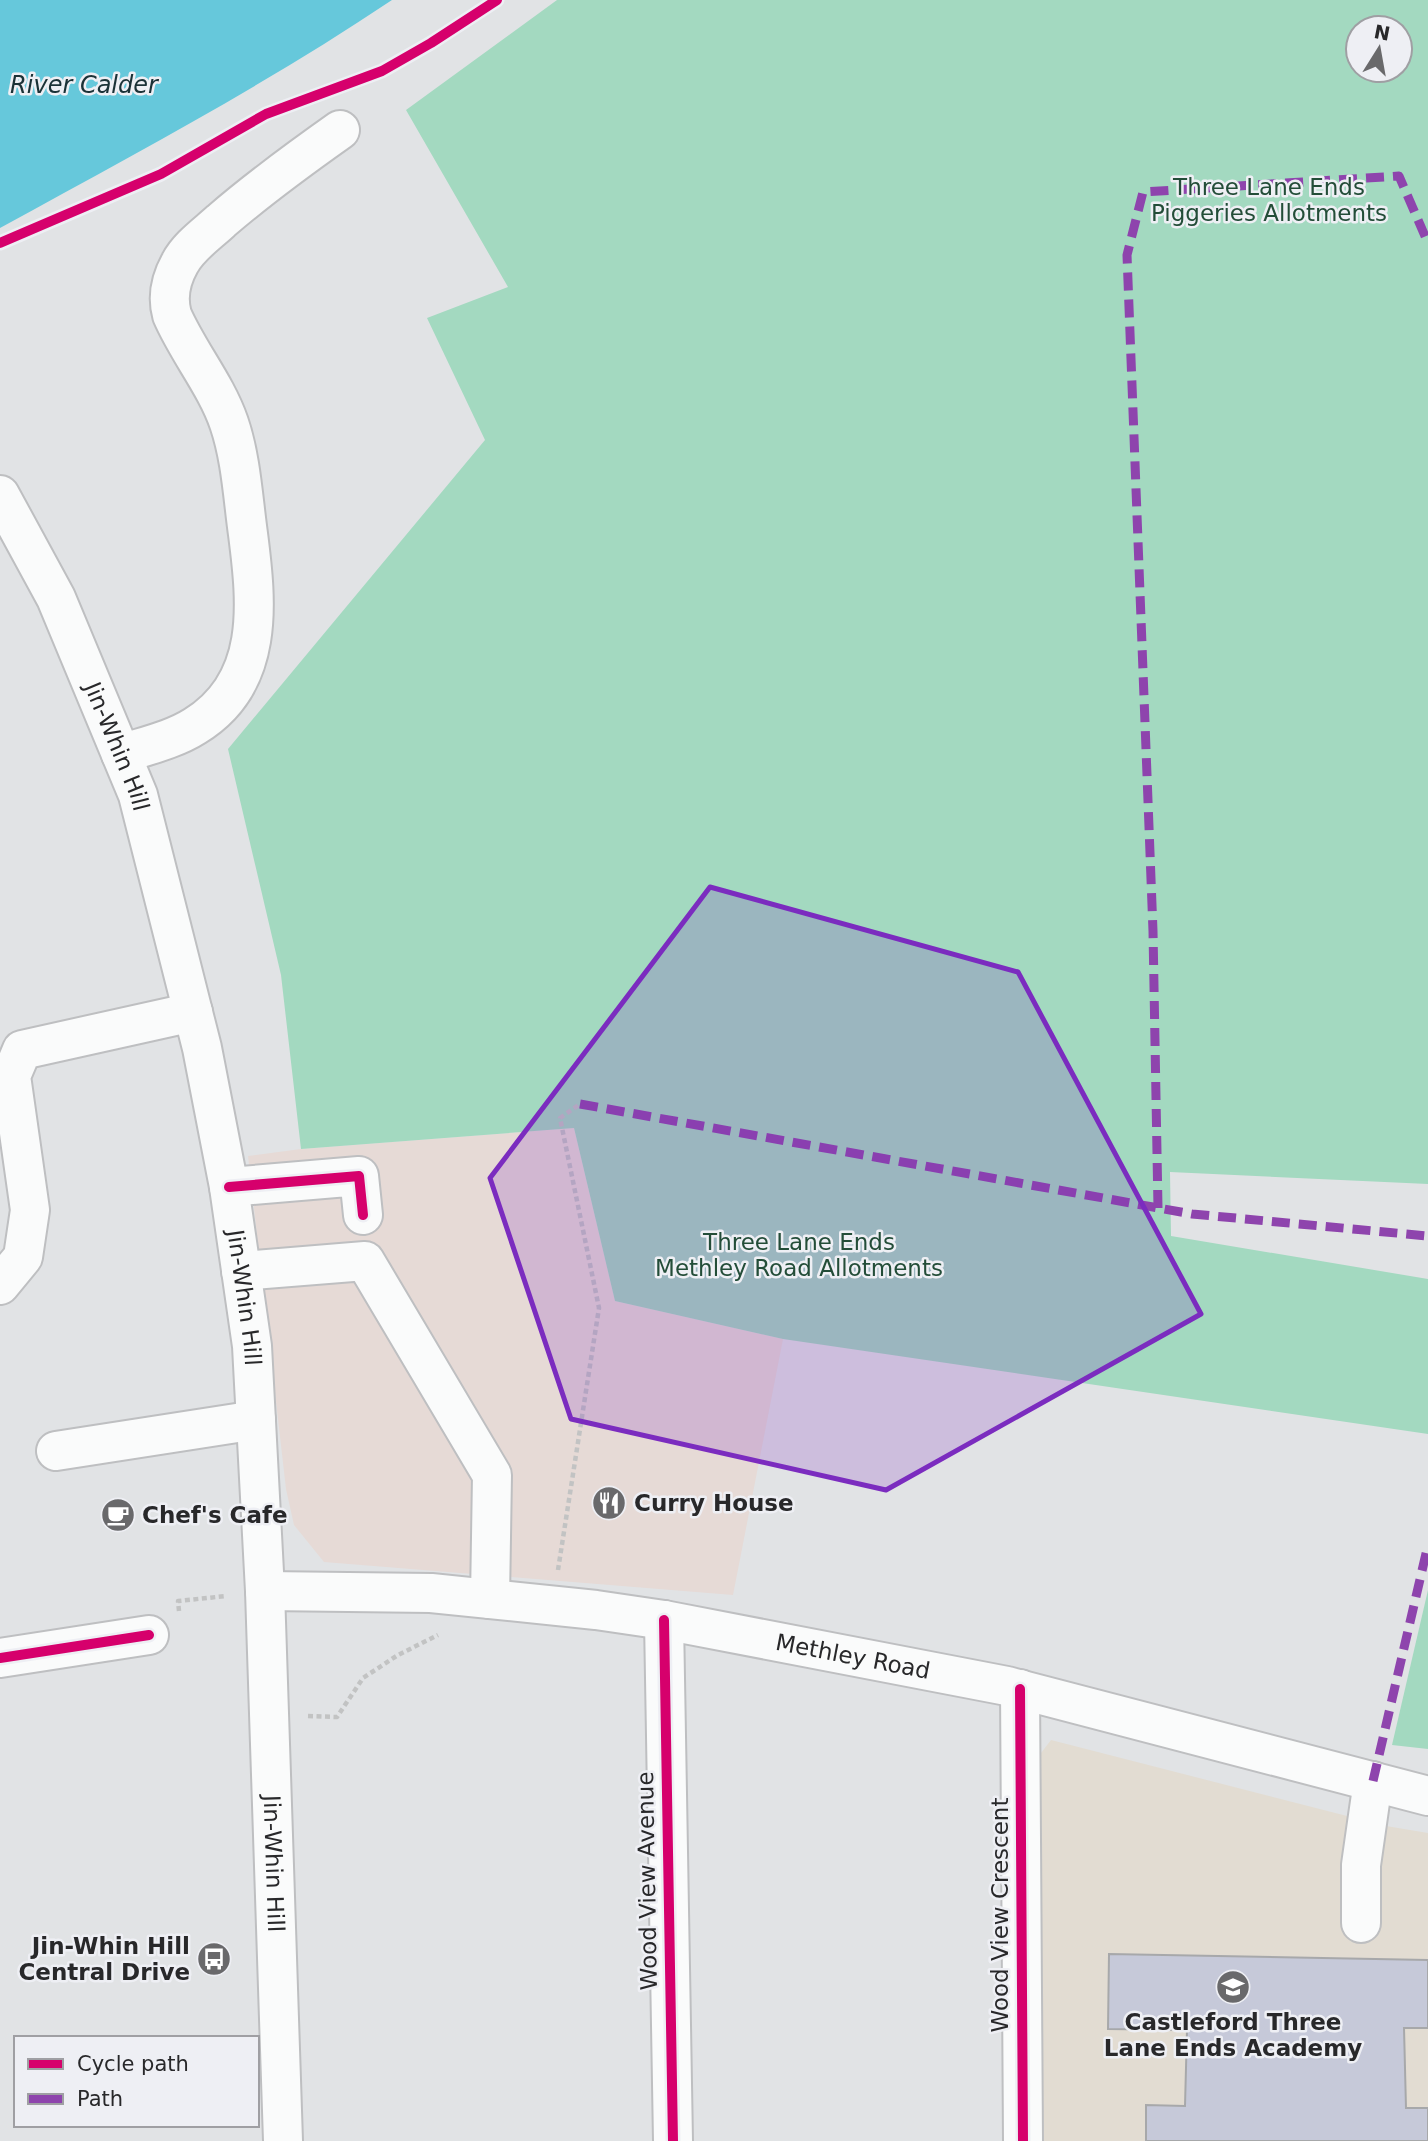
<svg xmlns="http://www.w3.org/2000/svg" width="1428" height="2141" viewBox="0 0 1428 2141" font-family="'DejaVu Sans',sans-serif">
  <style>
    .commercial { fill: #e6dad6 }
    .education { fill: #e2dcd2 }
    .green { fill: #a3d9c0; fill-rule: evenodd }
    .water { fill: #66c8db }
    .building { fill: #c6c9d9; stroke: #a7a8aa; stroke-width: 2 }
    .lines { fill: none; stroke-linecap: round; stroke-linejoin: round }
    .minor-casing { stroke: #bebfc1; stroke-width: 42 }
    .major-casing { stroke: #bebfc1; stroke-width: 42 }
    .path { stroke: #c2c3c3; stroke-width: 4.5; stroke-dasharray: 5 3.5; stroke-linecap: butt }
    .minor { stroke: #fafbfb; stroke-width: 38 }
    .major { stroke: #fafbfb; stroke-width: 38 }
    .quiet { stroke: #8e44ad; stroke-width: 9; stroke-dasharray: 18 9; stroke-linecap: butt }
    .cycleway-casing { stroke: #eeeff4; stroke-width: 15 }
    .cycleway { stroke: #d6006c; stroke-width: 10 }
    .marked { fill: #7b2cbf; fill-opacity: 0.2; stroke: #7b2cbf; stroke-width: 5; stroke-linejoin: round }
    .labels { text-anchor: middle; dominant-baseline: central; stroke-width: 5; stroke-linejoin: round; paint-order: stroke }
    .park-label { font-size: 23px; fill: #234d38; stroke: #eeeff4 }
    .street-label { font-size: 23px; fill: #28282a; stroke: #eeeff4 }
    .poi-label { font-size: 23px; font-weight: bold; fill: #28282a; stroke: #eeeff4; text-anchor: start }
    .water-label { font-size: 24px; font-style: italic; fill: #1b3237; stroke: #eeeff4 }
  </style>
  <rect width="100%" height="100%" fill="#e1e3e5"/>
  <polygon class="commercial" points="574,1128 615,1301 783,1339 733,1595 324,1562 294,1525 286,1489 248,1156 301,1149"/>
  <polygon class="education" points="1051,1740 1386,1826 1428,1833 1428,2141 1044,2141 1031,1766"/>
  <g class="green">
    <path d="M557,0H1428V1184L1170,1172L1171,1236L1428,1279V1434L783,1339L615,1301L574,1128L301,1149L281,975L228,749L485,440L427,318L508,287L406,110ZM1358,28H1400V70H1358Z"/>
    <polygon points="1428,1590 1428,1749 1392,1745"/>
  </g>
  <path class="water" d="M0,0H392C267,84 133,155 0,228Z"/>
  <polygon class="building" points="1109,1954 1428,1960 1428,2028 1404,2028 1406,2108 1428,2108 1428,2141 1146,2141 1146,2105 1185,2106 1187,2030 1108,2029"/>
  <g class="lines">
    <g class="minor-casing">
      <g id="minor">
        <path d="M121,754C145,746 173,740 195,726C265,683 257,604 248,534C243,498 241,458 229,423C216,385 188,352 172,315C167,297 171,279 180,263C189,246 207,234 221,221C259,188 299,159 340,130"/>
        <polyline points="229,1187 359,1176 363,1215"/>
        <polyline points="241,1271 365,1261 492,1475 490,1599"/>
        <polyline points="0,1285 23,1257 30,1210 11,1076 22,1050 193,1012"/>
        <polyline points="56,1451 256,1420"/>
        <polyline points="664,1620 673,2141"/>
        <polyline points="0,1658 149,1635"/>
        <polyline points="1020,1689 1023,2141"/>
        <polyline points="1361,1923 1361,1865 1373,1781"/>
      </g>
    </g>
    <g class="major-casing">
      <g id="major">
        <path id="s1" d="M0,495L56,598L138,795L202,1048L229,1187L252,1346L265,1591L283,2141"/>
        <path id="s2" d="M265,1591L431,1593L596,1610L664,1620L1007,1686L1428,1796"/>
      </g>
    </g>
    <g class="path">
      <polyline points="558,1570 599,1308 560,1118 580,1104"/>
      <polyline points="179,1611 178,1601 226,1596"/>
      <polyline points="308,1716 337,1717 363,1678 398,1655 438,1635"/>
    </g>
    <use href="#minor" class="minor"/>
    <use href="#major" class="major"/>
    <g class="quiet">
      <polyline points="580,1104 1192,1214 1428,1236"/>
      <polyline points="1158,1208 1153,931 1127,255 1143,192 1399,176 1428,243"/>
      <polyline points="1373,1781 1428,1545"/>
    </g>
    <g class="cycleway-casing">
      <g id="cycleway">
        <polyline points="0,243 161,174 266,114 382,71 431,43 497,0"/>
        <polyline points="229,1187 359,1176 363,1215"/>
        <polyline points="664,1620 673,2141"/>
        <polyline points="0,1658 149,1635"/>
        <polyline points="1020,1689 1023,2141"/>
      </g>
    </g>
    <use href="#cycleway" class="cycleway"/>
  </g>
  <path class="marked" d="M710,887L1018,972L1201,1314L886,1490L571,1419L490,1178Z"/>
  <defs>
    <g id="restaurant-disc" transform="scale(1.75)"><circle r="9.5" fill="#69696b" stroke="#eeeff4"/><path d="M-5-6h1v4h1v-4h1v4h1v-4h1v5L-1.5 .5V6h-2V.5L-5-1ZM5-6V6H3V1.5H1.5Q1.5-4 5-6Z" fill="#fff"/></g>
    <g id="cafe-disc" transform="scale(1.75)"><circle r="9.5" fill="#69696b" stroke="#eeeff4"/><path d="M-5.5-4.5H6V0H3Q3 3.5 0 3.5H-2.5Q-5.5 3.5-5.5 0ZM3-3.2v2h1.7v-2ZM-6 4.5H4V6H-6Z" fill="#fff"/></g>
    <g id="bus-disc" transform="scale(1.75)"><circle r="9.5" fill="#69696b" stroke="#eeeff4"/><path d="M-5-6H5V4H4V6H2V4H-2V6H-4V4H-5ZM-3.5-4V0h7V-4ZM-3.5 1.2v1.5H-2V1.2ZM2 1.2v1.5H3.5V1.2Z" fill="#fff"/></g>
    <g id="school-disc" transform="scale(1.75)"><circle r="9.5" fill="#69696b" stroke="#eeeff4"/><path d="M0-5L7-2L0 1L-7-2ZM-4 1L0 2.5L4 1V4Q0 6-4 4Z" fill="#fff"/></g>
  </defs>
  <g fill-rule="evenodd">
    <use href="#restaurant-disc" x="609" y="1503"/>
    <use href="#cafe-disc" x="118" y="1515"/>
    <use href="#bus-disc" x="214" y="1959"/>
    <use href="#school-disc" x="1233" y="1987"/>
  </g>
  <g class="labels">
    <g class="park-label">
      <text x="1269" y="187">Three Lane Ends<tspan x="1269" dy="26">Piggeries Allotments</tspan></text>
      <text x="799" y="1242">Three Lane Ends<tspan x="799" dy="26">Methley Road Allotments</tspan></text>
    </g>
    <g class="street-label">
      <text stroke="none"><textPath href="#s1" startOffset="278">Jin-Whin Hill</textPath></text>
      <text stroke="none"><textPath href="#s1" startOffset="845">Jin-Whin Hill</textPath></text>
      <text stroke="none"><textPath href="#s2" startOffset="593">Methley Road</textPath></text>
      <text stroke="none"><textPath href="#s1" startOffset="1412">Jin-Whin Hill</textPath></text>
      <text transform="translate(647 1881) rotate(-91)">Wood View Avenue</text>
      <text transform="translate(1000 1915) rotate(-90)">Wood View Crescent</text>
    </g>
    <g class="poi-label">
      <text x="634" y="1503">Curry House</text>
      <text x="142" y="1515">Chef's Cafe</text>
      <text x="190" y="1946" text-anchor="end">Jin-Whin Hill<tspan x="190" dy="26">Central Drive</tspan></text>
      <text x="1233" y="2022" text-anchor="middle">Castleford Three<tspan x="1233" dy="26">Lane Ends Academy</tspan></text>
    </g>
    <g class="water-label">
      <text x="84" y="85">River Calder</text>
    </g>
  </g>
  <rect x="14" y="2036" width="245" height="91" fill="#eeeff4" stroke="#9f9fa3" stroke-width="2"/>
  <rect x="28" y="2059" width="35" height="10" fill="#d6006c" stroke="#9f9fa3" stroke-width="2"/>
  <text x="77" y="2071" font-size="21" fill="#28282a">Cycle path</text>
  <rect x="28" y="2094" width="35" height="10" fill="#8e44ad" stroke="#9f9fa3" stroke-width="2"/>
  <text x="77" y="2106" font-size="21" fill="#28282a">Path</text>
  <g transform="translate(1379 49) rotate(11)"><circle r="33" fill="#eeeff4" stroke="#9f9fa3" stroke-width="2"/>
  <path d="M0-5L12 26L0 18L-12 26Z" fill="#69696b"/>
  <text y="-10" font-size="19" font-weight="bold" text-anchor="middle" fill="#28282a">N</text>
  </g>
</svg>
